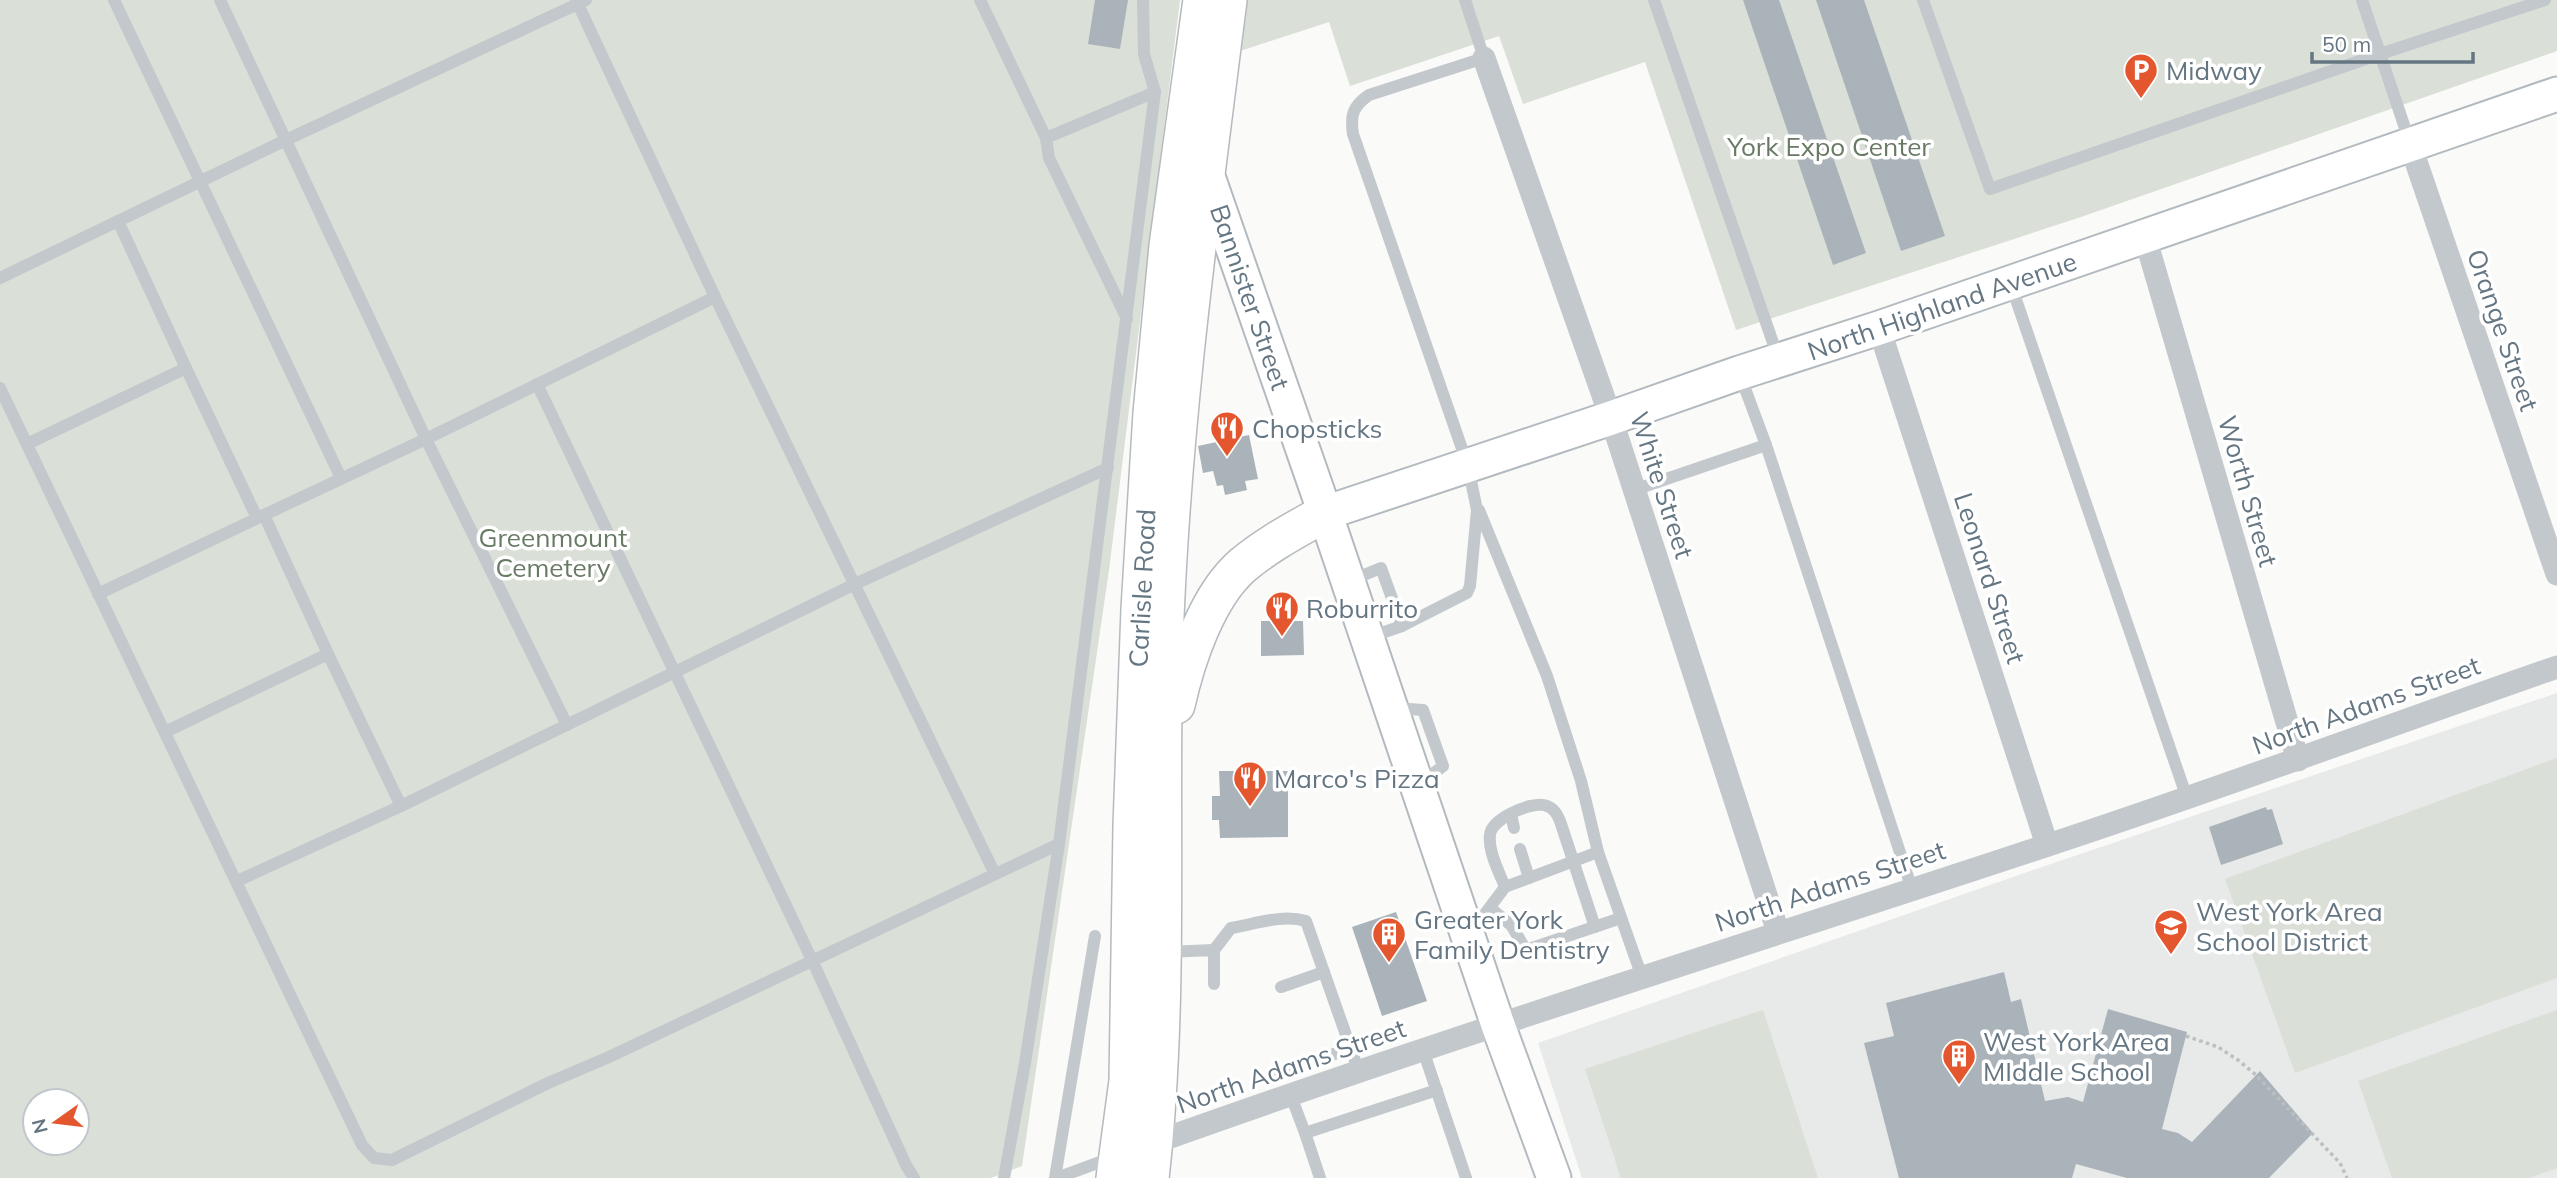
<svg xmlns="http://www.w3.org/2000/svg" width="2557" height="1178" viewBox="0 0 2557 1178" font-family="Mulish,sans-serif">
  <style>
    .built { fill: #e8e9e9 }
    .green { fill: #dadfd7; fill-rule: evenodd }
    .building { fill: #aab3b9 }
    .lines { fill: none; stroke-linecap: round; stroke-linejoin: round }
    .secondary-casing { stroke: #b3babf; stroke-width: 37 }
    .primary-casing { stroke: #b5babe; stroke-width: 40 }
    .path { stroke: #bbbfc2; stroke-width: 3.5; stroke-dasharray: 3.5 3.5; stroke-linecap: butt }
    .lane { stroke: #c3c8cc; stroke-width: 12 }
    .street { stroke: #c3c8cc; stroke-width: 23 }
    .secondary { stroke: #fff; stroke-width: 33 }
    .primary { stroke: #fff; stroke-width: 37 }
    .labels { text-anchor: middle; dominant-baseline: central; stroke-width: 7; stroke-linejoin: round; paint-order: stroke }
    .poi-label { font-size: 26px; fill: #657683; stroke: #fff; text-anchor: start }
    .park-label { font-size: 26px; fill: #687a64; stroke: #fff }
    .street-label { font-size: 26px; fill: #657683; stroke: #fff }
  </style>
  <rect width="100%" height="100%" fill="#fafaf8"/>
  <polygon class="built" points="2557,693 2557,1178 1582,1178 1538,1043 2033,870"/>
  <g class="green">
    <path d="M0,0H1180L1109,570L1022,1166L991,1178H0ZM35,1101H77V1143H35Z"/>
    <polygon points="1245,0 2557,0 2557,51 2081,217 1736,330 1645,62 1523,104 1499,36 1350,86 1329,22 1237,52"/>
    <polygon points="2557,758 2557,978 2295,1073 2225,879"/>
    <polygon points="1763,1010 1818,1178 1621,1178 1585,1069"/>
    <polygon points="2557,1010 2557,1168 2529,1178 2392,1178 2358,1081"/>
  </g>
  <g class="building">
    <polygon points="1095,0 1128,0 1120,49 1088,44"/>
    <polygon points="1743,0 1779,0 1866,253 1833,265"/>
    <polygon points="1816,0 1864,0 1945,236 1901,251"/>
    <polygon points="1249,435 1258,479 1245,481 1247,490 1225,495 1223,485 1217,486 1213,471 1203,473 1198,446"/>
    <polygon points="1261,621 1303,621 1304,655 1261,656"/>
    <polygon points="1219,771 1288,771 1288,837 1220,838 1219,820 1212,820 1212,796 1220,796"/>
    <polygon points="2266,807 2267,810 2272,809 2283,844 2221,865 2209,827"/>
    <polygon points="1396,912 1427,1001 1382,1016 1352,927"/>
    <polygon points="2004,972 2011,1002 2021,999 2045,1101 2068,1097 2083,1102 2108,1009 2187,1032 2162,1129 2178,1133 2192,1142 2260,1071 2313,1133 2269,1178 2127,1178 2076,1164 2072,1178 1899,1178 1864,1043 1894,1036 1886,1003"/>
  </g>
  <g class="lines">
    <g class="secondary-casing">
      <g id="secondary">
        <polyline points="1206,171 1325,513 1498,1025 1554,1178"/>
        <polyline points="1325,513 1611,418 1739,373 1879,328 2557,94"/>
      </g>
    </g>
    <g class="primary-casing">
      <g id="primary">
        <path d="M1176,705C1186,660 1207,596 1243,565C1268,544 1297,529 1325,513"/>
        <polyline points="1115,1178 1128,1081 1132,826 1140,609 1152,413 1168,246 1202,0"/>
        <path d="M1150,1178C1170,1001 1159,822 1164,644C1171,428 1201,214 1228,0"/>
      </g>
    </g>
    <polyline class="path" points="2186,1036 2218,1047 2238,1060 2256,1075 2340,1163 2347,1178"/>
    <g class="lane">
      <polyline points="114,0 341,478"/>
      <polyline points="220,0 426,439 567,725"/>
      <polyline points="1143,0 1144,54 1155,92"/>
      <polyline points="1654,0 1779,360"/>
      <polyline points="1923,0 1990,189 2380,54 2545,0"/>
      <polyline points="2362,0 2410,143"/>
      <polyline points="1046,138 1049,158 1127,319"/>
      <polyline points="0,278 286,140 586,0"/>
      <polyline points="2011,285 2187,798"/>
      <polyline points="715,297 995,874"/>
      <polyline points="186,368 257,518"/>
      <polyline points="1740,375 1766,445 1912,889"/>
      <polyline points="537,384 812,960 906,1165 914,1178"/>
      <polyline points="0,388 362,1145 374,1158 392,1160 548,1083 609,1057 1059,844 1155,92 1046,138 980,0"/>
      <polyline points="27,444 186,368 118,221"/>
      <polyline points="1634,490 1766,445"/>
      <polyline points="1479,510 1547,676 1581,781 1598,852"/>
      <polyline points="264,515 426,439 715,297 576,0"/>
      <polyline points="1349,581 1381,568 1402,626 1367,638"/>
      <polyline points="98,594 264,515 328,654"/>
      <path d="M1402,626L1467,593L1470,586L1477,510L1468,466L1353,134C1350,115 1353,106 1369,95L1484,58L1465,0"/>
      <polyline points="1394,708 1423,710 1443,766 1420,784"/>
      <polyline points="165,732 328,654 401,806"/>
      <polyline points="1511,814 1514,828"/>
      <polyline points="1520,849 1529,878"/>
      <polyline points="237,881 401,806 855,584 1108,468"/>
      <path d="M1505,887C1499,872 1488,851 1490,835C1491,819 1530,802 1544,805C1554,807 1558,815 1561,824L1595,927"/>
      <polyline points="1490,908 1511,925 1526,950 1621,918"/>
      <polyline points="1466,924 1484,915 1505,887 1598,852 1642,977"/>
      <path d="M1214,950L1231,928C1255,924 1282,914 1306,921L1359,1072"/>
      <polyline points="1166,952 1214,950 1214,984"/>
      <polyline points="1281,987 1324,972"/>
      <polyline points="1423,1050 1466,1178"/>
      <polyline points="1275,1075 1351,1048"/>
      <polyline points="1291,1096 1305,1133 1437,1090"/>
      <polyline points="1305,1133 1320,1178"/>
      <polyline points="1004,1178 1025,1063 1059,844"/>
      <polyline points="1055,1178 1095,936"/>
      <polyline points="1057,1178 1111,1158"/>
    </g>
    <g class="street">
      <polyline points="1484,58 1611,418 1778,932"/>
      <polyline points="2410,144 2557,574"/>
      <polyline points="2145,237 2298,760"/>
      <polyline points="1879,328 2047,845"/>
      <path d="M1145,1146C1443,1039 1746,945 2048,845C2219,789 2387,726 2557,667"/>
    </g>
    <use href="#secondary" class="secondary"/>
    <use href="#primary" class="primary"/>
  </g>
  <defs>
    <g id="parking-pin" transform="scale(1.75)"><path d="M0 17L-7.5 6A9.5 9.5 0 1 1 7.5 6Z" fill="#e4572e" stroke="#fff"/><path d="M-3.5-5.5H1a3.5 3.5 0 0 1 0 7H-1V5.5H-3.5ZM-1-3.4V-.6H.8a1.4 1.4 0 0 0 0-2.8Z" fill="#fff"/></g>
    <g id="restaurant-pin" transform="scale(1.75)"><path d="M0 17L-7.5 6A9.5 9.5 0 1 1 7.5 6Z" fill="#e4572e" stroke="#fff"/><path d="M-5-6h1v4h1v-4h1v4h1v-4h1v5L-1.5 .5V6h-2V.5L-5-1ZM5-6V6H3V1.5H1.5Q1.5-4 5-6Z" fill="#fff"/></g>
    <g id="school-pin" transform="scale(1.75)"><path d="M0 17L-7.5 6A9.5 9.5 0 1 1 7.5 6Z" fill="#e4572e" stroke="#fff"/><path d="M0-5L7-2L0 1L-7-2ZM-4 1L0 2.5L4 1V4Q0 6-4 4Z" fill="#fff"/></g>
    <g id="building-pin" transform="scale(1.75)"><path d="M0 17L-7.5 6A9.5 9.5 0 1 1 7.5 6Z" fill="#e4572e" stroke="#fff"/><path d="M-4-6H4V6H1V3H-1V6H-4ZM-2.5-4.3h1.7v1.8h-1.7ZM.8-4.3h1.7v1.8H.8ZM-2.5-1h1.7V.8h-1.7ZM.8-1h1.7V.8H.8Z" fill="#fff"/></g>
  </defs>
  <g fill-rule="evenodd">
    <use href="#parking-pin" x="2141" y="70"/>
    <use href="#restaurant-pin" x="1227" y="428"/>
    <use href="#restaurant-pin" x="1282" y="608"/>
    <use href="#restaurant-pin" x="1250" y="778"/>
    <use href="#school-pin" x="2171" y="926"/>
    <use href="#building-pin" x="1389" y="934"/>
    <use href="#building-pin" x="1959" y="1056"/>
  </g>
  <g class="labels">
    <g class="poi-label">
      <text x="2166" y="70">Midway</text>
      <text x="1252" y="428">Chopsticks</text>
      <text x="1306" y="608">Roburrito</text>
      <text x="1274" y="778">Marco's Pizza</text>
      <text x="2196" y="911">West York Area<tspan x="2196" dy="30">School District</tspan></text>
      <text x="1414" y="919">Greater York<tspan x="1414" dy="30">Family Dentistry</tspan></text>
      <text x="1983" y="1041">West York Area<tspan x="1983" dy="30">MIddle School</tspan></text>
    </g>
    <g class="park-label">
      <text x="1829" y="146">York Expo Center</text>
      <text x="553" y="537">Greenmount<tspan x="553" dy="30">Cemetery</tspan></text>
    </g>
    <g class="street-label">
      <text transform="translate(1250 297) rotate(71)">Bannister Street</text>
      <text transform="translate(1942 306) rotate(-19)">North Highland Avenue</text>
      <text transform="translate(2503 330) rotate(71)">Orange Street</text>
      <text transform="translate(1662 485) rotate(72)">White Street</text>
      <text transform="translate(2248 491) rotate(74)">Worth Street</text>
      <text transform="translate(1990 578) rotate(72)">Leonard Street</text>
      <text transform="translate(1142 588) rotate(-87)">Carlisle Road</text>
      <text transform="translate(2366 705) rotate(-20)">North Adams Street</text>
      <text transform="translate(1830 886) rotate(-18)">North Adams Street</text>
      <text transform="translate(1291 1066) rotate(-19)">North Adams Street</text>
    </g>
  </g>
  <g transform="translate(56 1122) rotate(256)"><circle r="33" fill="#ffffff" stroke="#c1c8cd" stroke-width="2"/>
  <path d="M0-5L12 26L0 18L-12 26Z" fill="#e4572e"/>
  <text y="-10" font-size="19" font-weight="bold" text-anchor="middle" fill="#657683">N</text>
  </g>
  <path d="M2312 52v10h161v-10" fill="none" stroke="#657683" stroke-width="3.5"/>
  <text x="2322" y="52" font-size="21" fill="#657683" stroke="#ffffff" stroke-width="5" paint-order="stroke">50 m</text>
</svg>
